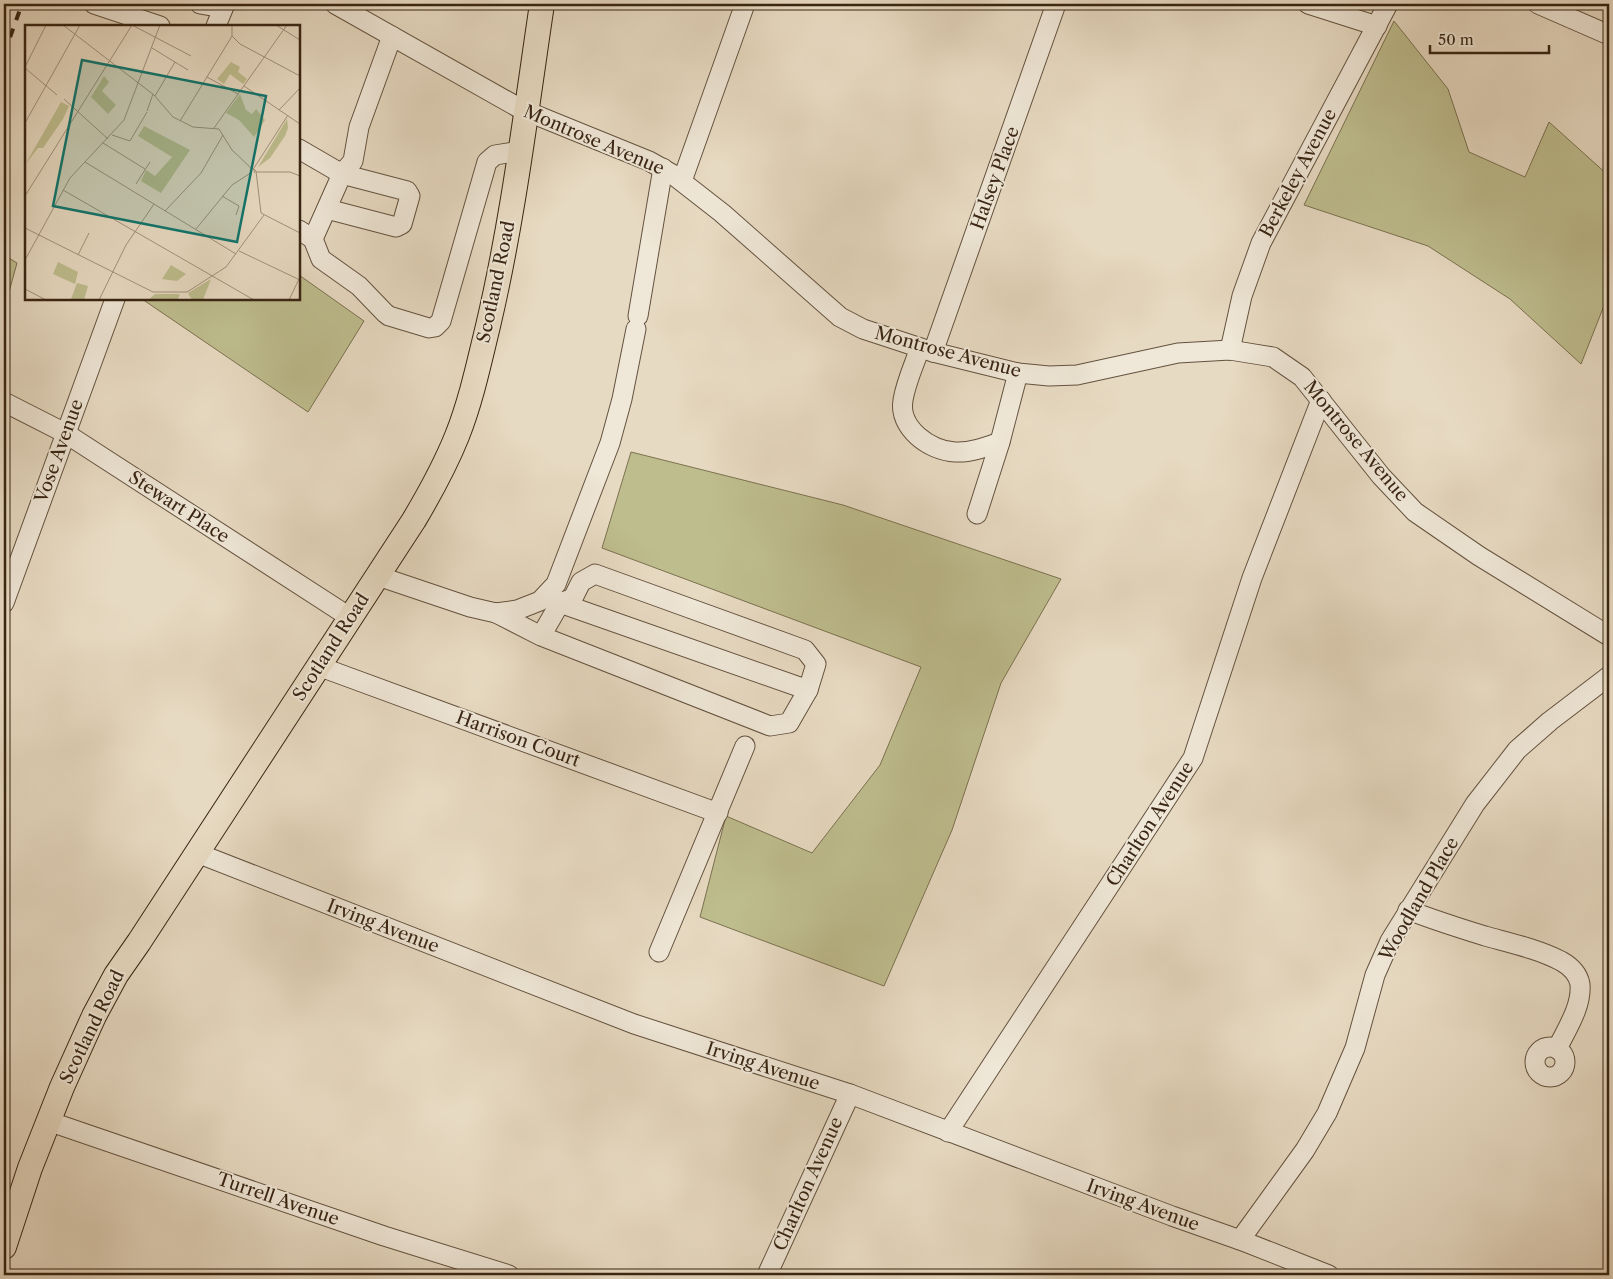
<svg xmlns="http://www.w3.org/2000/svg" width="1613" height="1279" viewBox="0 0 1613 1279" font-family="'Libre Caslon Text',serif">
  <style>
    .green { fill: #bebd8e; stroke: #7b7150 }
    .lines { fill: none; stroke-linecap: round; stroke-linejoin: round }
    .minor-casing { stroke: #64523f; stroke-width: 21 }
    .major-casing { stroke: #382513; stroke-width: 26 }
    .minor { stroke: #efe7d7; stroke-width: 19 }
    .major { stroke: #e7dac2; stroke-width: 24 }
    .rail { stroke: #382513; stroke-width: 4; stroke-dasharray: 9 9; stroke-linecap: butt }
    .labels { text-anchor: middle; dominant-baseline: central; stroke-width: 4; stroke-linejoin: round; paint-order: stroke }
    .street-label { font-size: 18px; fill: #382513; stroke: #efe7d7 }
    .inset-road { fill: none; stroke: #a1927c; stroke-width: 1 }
    .view { fill: #0f766e; fill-opacity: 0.15; stroke: #0f766e; stroke-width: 2.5 }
    .inset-edge { fill: none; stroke: #382513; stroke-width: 2.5 }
  </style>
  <rect width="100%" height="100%" fill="#e7dac2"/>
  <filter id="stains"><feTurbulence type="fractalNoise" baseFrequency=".004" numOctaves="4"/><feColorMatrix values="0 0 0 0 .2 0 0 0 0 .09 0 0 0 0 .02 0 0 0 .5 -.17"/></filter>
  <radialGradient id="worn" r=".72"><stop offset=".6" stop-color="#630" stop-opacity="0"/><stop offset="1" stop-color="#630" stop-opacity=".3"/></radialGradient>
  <g class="green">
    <polygon points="1394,21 1448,89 1469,152 1525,177 1549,122 1609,176 1609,293 1581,364 1510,299 1428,246 1304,205"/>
    <polygon points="4,255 17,263 4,310"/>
    <polygon points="299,275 364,321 308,412 142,299 299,299"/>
    <polygon points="631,452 843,505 1061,579 1001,683 952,830 884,986 700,917 726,816 812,853 880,765 921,667 602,548"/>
  </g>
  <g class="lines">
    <g class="minor-casing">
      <g id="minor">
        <polyline points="94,4 160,26"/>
        <polyline points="200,4 223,8"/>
        <polyline points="335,4 521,109 649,161 672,174 722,213 840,317 863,329 933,352 1018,373 1049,376 1077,375 1178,353 1230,350 1273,357 1302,377 1381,476 1415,512 1479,556 1609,636"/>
        <polyline points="1308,4 1377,26"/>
        <polyline points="1538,4 1609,35"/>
        <polyline points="216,26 225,4"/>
        <polyline points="299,149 342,174 313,239"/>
        <polyline points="682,181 745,4"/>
        <polyline points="327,209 396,227 402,224 410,196 407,191 342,174 353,161 359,127 392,36"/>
        <polyline points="299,230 313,239 321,259 359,286 385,313 389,316 429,328 435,327 441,321 487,162 495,155 520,151"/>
        <polyline points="638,316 663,168"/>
        <path d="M920,348C914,365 906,382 903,400C898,428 930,451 955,452C970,453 986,447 1000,442"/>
        <polyline points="1230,350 1242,296 1261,243 1388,4"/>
        <polyline points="933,352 1056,4"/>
        <polyline points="4,402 65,433 351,618"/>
        <polyline points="977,514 1000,442 1018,373"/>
        <polyline points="378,576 470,607 496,613 517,610 540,601 556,584 610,443 622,399 636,329"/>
        <polyline points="555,599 560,603 808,690"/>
        <polyline points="4,603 115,299"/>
        <polyline points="496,613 541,636 770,726 789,723 808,690 816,664 805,650 595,574 581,582 573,598 560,603 541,636"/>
        <polyline points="318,666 718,813"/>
        <polyline points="197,853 634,1024 850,1094 1172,1216 1240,1240 1329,1275"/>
        <path d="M1408,910C1434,920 1459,928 1485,936C1510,943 1538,949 1561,961C1570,966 1578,974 1580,984C1582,1007 1566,1030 1557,1049"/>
        <polyline points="659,952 745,746"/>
        <circle cx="1550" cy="1062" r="15"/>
        <polyline points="48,1121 384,1236 509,1275"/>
        <polyline points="948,1132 1193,758 1252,578 1321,400"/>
        <polyline points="1240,1240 1305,1150 1327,1113 1355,1048 1375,975 1390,941 1475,804 1517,750 1550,721 1609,676"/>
        <polyline points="767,1275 850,1094"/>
      </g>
    </g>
    <g class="major-casing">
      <path id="major" d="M4,1247L30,1168L62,1087L94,1016L116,975L139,942L414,520C430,493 445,466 457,436C471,401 479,363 488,326C513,220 526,111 542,4"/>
    </g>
    <use href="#minor" class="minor"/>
    <use href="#major" class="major"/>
    <g class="rail">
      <polyline points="4,22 11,4"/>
      <polyline points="4,54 22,4"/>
    </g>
  </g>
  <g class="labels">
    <g class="street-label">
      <text transform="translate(594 140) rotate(23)">Montrose Avenue</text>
      <text transform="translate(1298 173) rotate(-62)">Berkeley Avenue</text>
      <text transform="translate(995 178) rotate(-70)">Halsey Place</text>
      <text transform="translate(496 282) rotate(-78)">Scotland Road</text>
      <text transform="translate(948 352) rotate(15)">Montrose Avenue</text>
      <text transform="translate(1356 441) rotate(50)">Montrose Avenue</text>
      <text transform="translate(59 451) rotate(-70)">Vose Avenue</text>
      <text transform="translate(179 507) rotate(33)">Stewart Place</text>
      <text transform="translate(331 647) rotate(-57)">Scotland Road</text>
      <text transform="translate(518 739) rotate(20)">Harrison Court</text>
      <text transform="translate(1150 824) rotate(-57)">Charlton Avenue</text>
      <text transform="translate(1419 899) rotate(-60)">Woodland Place</text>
      <text transform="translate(383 926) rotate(21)">Irving Avenue</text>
      <text transform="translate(92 1027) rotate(-64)">Scotland Road</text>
      <text transform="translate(763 1066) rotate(18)">Irving Avenue</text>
      <text transform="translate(808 1184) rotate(-66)">Charlton Avenue</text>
      <text transform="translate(278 1199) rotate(19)">Turrell Avenue</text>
      <text transform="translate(1143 1205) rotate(20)">Irving Avenue</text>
    </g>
  </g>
  <g transform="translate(25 25)">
    <rect width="275" height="275" fill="#e7dac2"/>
    <path d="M206,37L215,42L213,47L222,54L218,59L205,49L199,59L192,54ZM79,51L84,57L77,66L91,80L83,89L66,72ZM215,69L221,85L227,89L231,84L240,95L229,112L214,95L201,88ZM36,77L44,81L38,94L18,123H13L0,140ZM262,94L263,103L260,111L245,133L233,142ZM119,101L165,125L136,168L116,156L121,145L130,151L147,132L113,111ZM33,237L53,247L50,259L28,249ZM146,240L161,249L152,256L137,254ZM186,254L178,275H167L163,268ZM52,258L63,261L59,275L46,274ZM130,269H153L155,270L152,275H123Z" fill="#bebd8e"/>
    <path class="inset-road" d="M38,0L129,70L148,92L168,102L194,104L207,125L227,144M251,0L275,15M207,11L215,19L275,51M127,23L163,45M0,42L21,0M0,43L32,70M182,52L213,69M219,61L275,99M130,71L150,37M39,74L83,114M254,85L275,63M122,86L128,69M155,96L207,11V0M0,98L55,0M189,103L262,0M87,110L105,116L122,87M78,118L120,144M60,137L211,229M229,143L263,90M231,147H265L275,151M230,148L228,143L231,146L236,188L275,208M111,159L125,137M38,165L229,275M0,171L107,0L166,31M197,171L214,181L211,190M140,186L176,148L198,110M0,203L128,267H162L201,242L239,190M171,204L207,160L227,147M214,226L275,255M53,230L64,208M0,235L45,153L99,95L135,0M0,264L21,275M74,275L101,220L129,179M264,275L274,254"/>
    <path class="view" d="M57,35L241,71L212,217L28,181Z"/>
    <rect width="275" height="275" class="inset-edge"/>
  </g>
  <rect width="1613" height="1279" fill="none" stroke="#e7dac2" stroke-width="20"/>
  <rect x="5" y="5" width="1603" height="1269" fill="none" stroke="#382513" stroke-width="2.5"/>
  <rect x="10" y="10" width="1593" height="1259" fill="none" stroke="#382513"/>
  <path d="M1430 45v8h119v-8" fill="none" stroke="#382513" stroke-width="2.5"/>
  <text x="1438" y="45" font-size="15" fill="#382513" stroke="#efe7d7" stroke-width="4" paint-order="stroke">50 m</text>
  <rect width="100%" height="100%" filter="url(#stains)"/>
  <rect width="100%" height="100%" fill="url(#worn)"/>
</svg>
